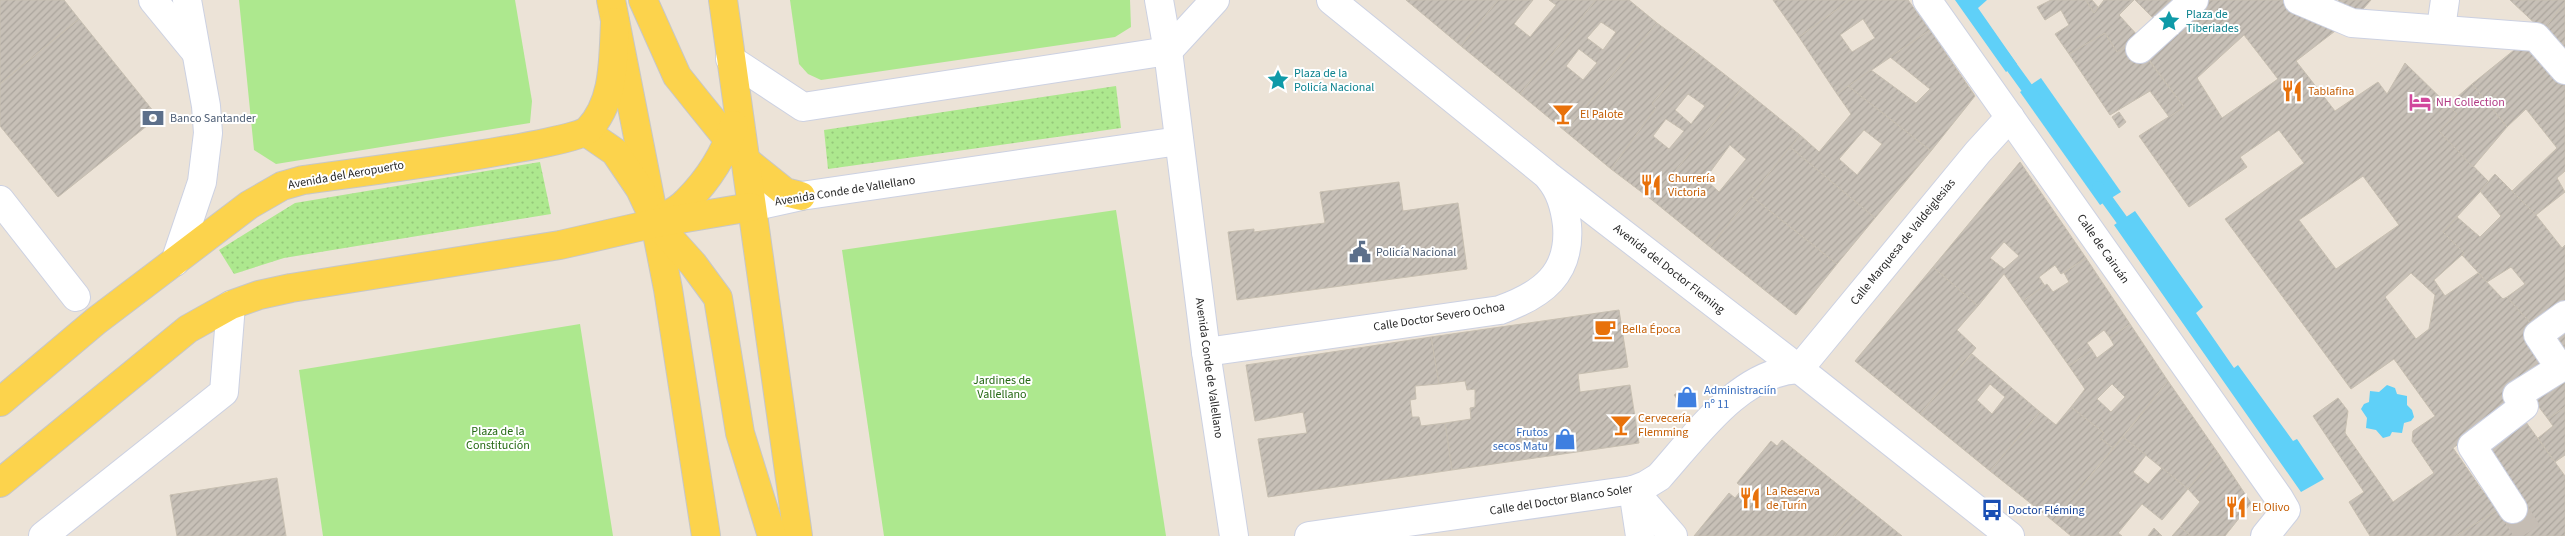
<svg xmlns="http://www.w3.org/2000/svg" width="2565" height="536" viewBox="0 0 2565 536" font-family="'Source Sans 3',sans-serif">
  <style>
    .grass { fill: url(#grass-dots) }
    .park { fill: #ade88e }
    .water { fill: #5fd0f8 }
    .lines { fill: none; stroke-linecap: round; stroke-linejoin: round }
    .stream { stroke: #5fd0f8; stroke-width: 12 }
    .building { fill: url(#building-hatch); stroke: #c7bfb1; fill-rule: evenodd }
    .minor-tunnel { stroke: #c5bdb4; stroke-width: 28; stroke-dasharray: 28 14; stroke-linecap: butt }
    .minor-casing { stroke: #ccd1e2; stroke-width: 30 }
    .major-casing { stroke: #c7c7c7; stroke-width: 30 }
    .minor { stroke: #fff; stroke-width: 28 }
    .major { stroke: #fcd34c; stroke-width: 28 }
    .labels { text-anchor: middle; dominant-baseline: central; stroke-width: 4; stroke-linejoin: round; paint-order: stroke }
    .culture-label { font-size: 12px; fill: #0d838f; stroke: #fff; text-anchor: start }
    .food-label { font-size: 12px; fill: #c56008; stroke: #fff; text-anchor: start }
    .hotel-label { font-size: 12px; fill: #b23c85; stroke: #fff; text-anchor: start }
    .service-label { font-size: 12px; fill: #4e5e75; stroke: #fff; text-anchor: start }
    .street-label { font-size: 12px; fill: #272727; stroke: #fff }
    .park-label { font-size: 12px; fill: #256913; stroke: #fff }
    .shop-label { font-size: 12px; fill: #366cbe; stroke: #fff; text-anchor: start }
    .transit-label { font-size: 12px; fill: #164399; stroke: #fff; text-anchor: start }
  </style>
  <defs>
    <pattern id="grass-dots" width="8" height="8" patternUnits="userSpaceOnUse" patternTransform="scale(1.25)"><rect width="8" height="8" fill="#ade88e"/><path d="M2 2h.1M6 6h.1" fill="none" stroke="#95c77a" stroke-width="1.8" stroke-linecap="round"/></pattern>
    <pattern id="building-hatch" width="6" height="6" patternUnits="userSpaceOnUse" patternTransform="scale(1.25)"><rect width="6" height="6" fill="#c7c0b7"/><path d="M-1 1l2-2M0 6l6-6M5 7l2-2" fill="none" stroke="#aba59d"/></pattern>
  </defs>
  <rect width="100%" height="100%" fill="#ece3d7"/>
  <g class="grass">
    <polygon points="1116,86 1121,128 828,169 824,130"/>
    <polygon points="540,162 551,214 284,258 234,274 219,250 295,203"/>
  </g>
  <g class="park">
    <polygon points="239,0 515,0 532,101 530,123 276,164 254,150"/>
    <polygon points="790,0 1130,0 1131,27 1115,37 821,80 808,74 799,64"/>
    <polygon points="1116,210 1166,536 884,536 842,250"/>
    <polygon points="580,324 613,536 323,536 299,370"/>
  </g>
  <g class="water">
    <polygon points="1955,0 1987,0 1978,8 2017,64 2006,72"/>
    <polygon points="2041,78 2121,192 2100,205 2020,92"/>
    <polygon points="2135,211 2203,307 2196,313 2234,368 2238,365 2293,441 2297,439 2324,479 2301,492 2114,225"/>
    <polygon points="2387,385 2395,388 2397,394 2407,396 2407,405 2412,410 2414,417 2411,421 2404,423 2402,433 2392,432 2390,436 2383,438 2376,430 2366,428 2367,418 2361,409 2364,404 2369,402 2370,391 2379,392"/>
  </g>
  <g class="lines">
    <g class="stream">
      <polyline points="2003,55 2037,102"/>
      <polyline points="2098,187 2132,234"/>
    </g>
  </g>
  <g class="building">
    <polygon points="0,0 64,0 79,19 0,84"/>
    <polygon points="1406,0 1498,0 1461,46"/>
    <polygon points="1498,0 1533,0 1514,24 1530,37 1556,5 1549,0 1596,0 1520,94 1461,46"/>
    <path d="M1596,0H1629L1657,23L1565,131L1520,94ZM1601,22L1616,32L1603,50L1587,38ZM1579,49L1597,63L1583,80L1566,66Z"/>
    <polygon points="1773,0 1850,0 1799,37"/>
    <path d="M1850,0H1908L1930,30L1837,94L1799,37ZM1863,19L1875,38L1852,52L1840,35Z"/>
    <polygon points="2051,0 2086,0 2094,13 2104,0 2134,0 2119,15 2139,37 2117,52 2105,33 2069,54 2055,34 2069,25 2061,10 2045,20 2037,7"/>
    <polygon points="2086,0 2092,0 2098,7 2094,13"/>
    <polygon points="2135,0 2182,0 2157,22"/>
    <path d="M2202,0H2282L2339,28L2296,61L2335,111L2378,82L2387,94L2405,63L2457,114L2439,131L2489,182L2443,232L2464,253L2434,280L2445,296L2478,273L2503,299L2507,297L2534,327L2551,367L2501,396L2509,408L2453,448L2484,493L2493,488L2504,506L2456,536H2370L2349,502L2364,492L2313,416L2338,398L2348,411L2345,433L2393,502L2434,473L2412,441L2413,431L2435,416L2394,359L2351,389L2225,219L2304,163L2279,130L2240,157L2247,167L2189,207L2139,136L2184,107L2144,53ZM2244,35L2278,79L2222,118L2197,78ZM2363,176L2399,225L2336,269L2299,220ZM2411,273L2435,295L2429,329L2416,339L2385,297Z"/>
    <polygon points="2339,0 2371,0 2356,17 2336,5"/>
    <polygon points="2510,0 2565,0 2565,2 2543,31"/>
    <polygon points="2565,2 2565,52 2543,31"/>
    <polygon points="79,19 158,117 58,197 0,126 0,84"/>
    <polygon points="1657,23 1696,52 1652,104 1656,108 1611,169 1565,131"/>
    <polygon points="1930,30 1975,96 1931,151 1848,86 1871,70 1916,103 1930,89 1890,57"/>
    <polygon points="2105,33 2117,52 2134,41 2184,107 2169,117 2150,91 2110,115 2069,54"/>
    <polygon points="2529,38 2565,81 2565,171 2557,178 2565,192 2536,215 2512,191 2557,148 2526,109 2507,127 2472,84"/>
    <path d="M1696,52L1742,88L1652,200L1611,169L1656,108L1652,104ZM1688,94L1705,106L1691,124L1675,110ZM1666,119L1684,131L1669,149L1653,136Z"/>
    <polygon points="2472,84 2507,127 2473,167 2439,131 2457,114 2448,105"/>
    <path d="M1848,86L1931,151L1875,218L1790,147L1800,135L1819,152L1851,114L1837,94ZM1864,130L1882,144L1857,175L1839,159Z"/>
    <path d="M1742,88L1800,135L1710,247L1652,200ZM1730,145L1746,159L1719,192L1705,179Z"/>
    <polygon points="2119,112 2126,122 2119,128 2112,117"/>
    <polygon points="1790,147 1875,218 1837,264 1751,196"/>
    <path d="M2020,162L2086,258L2061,274L2055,265L2039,277L2045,286L2023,301L2004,274L1978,306L1933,267ZM2004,242L2019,256L2004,269L1990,258Z"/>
    <polygon points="2495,174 2536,215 2562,248 2565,245 2565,304 2534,327 2507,297 2525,284 2511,267 2487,282 2462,255 2464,253 2443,232 2457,217 2480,237 2501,216 2480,191"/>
    <polygon points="1399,182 1403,211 1458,203 1467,269 1237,300 1228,232 1254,229 1254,232 1325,223 1320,192"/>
    <polygon points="1751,196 1837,264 1796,315 1710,247"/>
    <polygon points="2086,258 2130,324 2110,338 2104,330 2087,343 2092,350 2069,366 2023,301 2047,284 2053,292 2069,282 2064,273"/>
    <polygon points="1933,267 1978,306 1957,330 1976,348 1920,414 1855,361"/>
    <polygon points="1619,310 1628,367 1578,374 1580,392 1630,385 1639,443 1452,470 1445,423 1471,419 1470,408 1475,407 1475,389 1467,390 1465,381 1439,384 1431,337"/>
    <path d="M2130,324L2168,381L2113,448L2100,438L2104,433L2071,407L2085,389L2069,366L2092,350L2097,358L2114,345L2110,338ZM2112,384L2125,397L2111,412L2097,399Z"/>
    <polygon points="2562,330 2565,335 2565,367 2548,341"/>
    <polygon points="1431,337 1439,384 1415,386 1416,399 1410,400 1412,417 1419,417 1421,426 1445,423 1452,470 1268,497 1258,439 1307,433 1303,412 1255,421 1246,365"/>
    <path d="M1972,354L2040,412L1990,471L1920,414ZM1990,384L2005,397L1992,414L1977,400Z"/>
    <polygon points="2565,369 2565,407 2548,419 2529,394"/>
    <polygon points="2168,381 2218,453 2188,489 2123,437"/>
    <polygon points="1688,385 1698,399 1685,409 1674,395"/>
    <polygon points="2071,407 2104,433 2100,438 2113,448 2053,521 1990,471 2040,412 2056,425"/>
    <polygon points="2565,407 2565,455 2555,462 2538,438 2553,426 2548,419"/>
    <polygon points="2523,418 2565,476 2565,536 2456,536 2504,506 2481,448"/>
    <polygon points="2123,437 2146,455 2133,472 2148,484 2162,468 2188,489 2162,520 2142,504 2118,533 2122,536 2071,536 2053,521"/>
    <polygon points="1782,440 1861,503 1834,536 1694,536 1729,493 1735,498 1743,488 1737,483 1771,441 1777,446"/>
    <polygon points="2218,453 2251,503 2225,536 2191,536 2180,527 2200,502 2188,489"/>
    <polygon points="277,478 286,536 177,536 170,495"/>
    <polygon points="1861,503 1902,536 1834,536"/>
    <polygon points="2180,527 2191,536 2172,536"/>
    <polygon points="2154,528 2162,536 2148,536"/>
  </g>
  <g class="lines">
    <polyline class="minor-tunnel" points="2513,509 2530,536"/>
    <g class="minor-casing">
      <g id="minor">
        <polyline points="153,0 194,50"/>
        <polyline points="1159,0 1168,51 1206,352 1234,536"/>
        <polyline points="1331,0 1547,175 1799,369 2010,536"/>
        <polyline points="1927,0 2279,498 2286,510 2265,536"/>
        <polyline points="2298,0 2352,23 2536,37 2565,70"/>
        <polyline points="2441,28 2445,0"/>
        <polyline points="2140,49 2194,0"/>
        <polyline points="730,59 803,107 1168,51 1215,0"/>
        <polyline points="0,200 76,297"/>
        <polyline points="751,207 801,196 1179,141"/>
        <polyline points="175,262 202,182 208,133 206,106 187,0"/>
        <path d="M1206,352L1500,310C1542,295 1571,274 1567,225C1565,208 1561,192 1550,179"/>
        <polyline points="1633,490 1673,536"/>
        <polyline points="1633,490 1640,536"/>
        <polyline points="2513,509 2472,446 2524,406 2517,395 2560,368 2538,335 2565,315"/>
        <polyline points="43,536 224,392 231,305"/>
        <path d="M1309,536L1633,490L1646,485L1659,477C1696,436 1739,372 1799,369L1978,152L2010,117"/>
      </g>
    </g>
    <g class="major-casing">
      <g id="major">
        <polyline points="611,0 668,289 706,536"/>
        <polyline points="643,0 677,76 697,101 744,159 785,192 801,196"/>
        <polyline points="723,0 798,536"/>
        <polyline points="586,132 615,152 640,189 656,223 693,264 718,298 740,433 772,536"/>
        <path d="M661,219C670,214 680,209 687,201C708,180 725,153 734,125"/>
        <path d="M0,402L96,321L249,205L282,186L303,180C340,175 573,145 588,130C615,102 613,60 615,22"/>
        <polyline points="0,483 188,329 231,305 259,295 291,288 560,245 656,223 751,207"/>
      </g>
    </g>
    <use href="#minor" class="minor"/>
    <use href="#major" class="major"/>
  </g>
  <defs>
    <g id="sight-bare" transform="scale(1.725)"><path d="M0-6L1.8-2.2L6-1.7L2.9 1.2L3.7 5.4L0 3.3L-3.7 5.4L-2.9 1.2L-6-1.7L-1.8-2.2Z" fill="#0f9aa8" stroke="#fff" stroke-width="2.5" paint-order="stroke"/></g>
    <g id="restaurant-bare" transform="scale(1.725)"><path d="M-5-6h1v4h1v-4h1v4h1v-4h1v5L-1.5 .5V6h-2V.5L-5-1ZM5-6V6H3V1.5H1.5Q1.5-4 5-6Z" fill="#e8710a" stroke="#fff" stroke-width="2.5" paint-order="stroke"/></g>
    <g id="hotel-bare" transform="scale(1.725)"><path d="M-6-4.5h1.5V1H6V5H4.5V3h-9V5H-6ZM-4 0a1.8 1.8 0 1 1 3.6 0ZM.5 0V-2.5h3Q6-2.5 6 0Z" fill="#d1479c" stroke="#fff" stroke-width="2.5" paint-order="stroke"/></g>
    <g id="bar-bare" transform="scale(1.725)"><path d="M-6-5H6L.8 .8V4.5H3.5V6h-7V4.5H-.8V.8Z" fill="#e8710a" stroke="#fff" stroke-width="2.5" paint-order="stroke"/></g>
    <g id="bank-bare" transform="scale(1.725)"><path d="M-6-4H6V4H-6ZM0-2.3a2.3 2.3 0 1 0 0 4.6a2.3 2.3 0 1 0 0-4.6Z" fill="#5c6f8a" stroke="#fff" stroke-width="2.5" paint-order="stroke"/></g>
    <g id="civic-bare" transform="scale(1.725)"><path d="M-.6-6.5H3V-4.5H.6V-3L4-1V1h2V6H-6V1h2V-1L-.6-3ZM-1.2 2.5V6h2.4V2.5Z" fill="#5c6f8a" stroke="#fff" stroke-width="2.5" paint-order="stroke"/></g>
    <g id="cafe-bare" transform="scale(1.725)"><path d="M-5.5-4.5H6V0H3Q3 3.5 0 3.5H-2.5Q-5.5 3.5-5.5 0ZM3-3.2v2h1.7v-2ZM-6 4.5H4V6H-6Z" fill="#e8710a" stroke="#fff" stroke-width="2.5" paint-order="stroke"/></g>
    <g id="shop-bare" transform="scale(1.725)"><path d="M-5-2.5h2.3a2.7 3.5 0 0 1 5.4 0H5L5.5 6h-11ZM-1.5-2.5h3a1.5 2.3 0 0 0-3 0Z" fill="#3f7fe0" stroke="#fff" stroke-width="2.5" paint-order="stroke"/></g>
    <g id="bus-bare" transform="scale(1.725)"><path d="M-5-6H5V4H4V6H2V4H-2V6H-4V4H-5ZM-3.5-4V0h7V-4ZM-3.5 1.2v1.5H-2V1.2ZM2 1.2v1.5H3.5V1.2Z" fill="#1a4fb4" stroke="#fff" stroke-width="2.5" paint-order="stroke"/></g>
  </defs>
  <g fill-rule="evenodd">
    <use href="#sight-bare" x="2169" y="21"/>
    <use href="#sight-bare" x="1278" y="80"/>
    <use href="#restaurant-bare" x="2292" y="91"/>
    <use href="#hotel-bare" x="2420" y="102"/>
    <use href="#bar-bare" x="1563" y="114"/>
    <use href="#bank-bare" x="153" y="118"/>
    <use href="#restaurant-bare" x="1651" y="185"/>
    <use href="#civic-bare" x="1360" y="252"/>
    <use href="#cafe-bare" x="1605" y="329"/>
    <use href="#shop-bare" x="1687" y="397"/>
    <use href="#bar-bare" x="1621" y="425"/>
    <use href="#shop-bare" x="1565" y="439"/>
    <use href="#restaurant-bare" x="1750" y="498"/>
    <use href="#restaurant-bare" x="2236" y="507"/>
    <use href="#bus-bare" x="1992" y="510"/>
  </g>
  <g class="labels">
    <g class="culture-label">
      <text x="2186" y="14">Plaza de<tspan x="2186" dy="14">Tiberiades</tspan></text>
      <text x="1294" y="73">Plaza de la<tspan x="1294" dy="14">Policía Nacional</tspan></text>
    </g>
    <g class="food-label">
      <text x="2308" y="91">Tablafina</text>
      <text x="1580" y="114">El Palote</text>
      <text x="1668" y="178">Churrería<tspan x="1668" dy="14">Victoria</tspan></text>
      <text x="1622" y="329">Bella Época</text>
      <text x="1638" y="418">Cervecería<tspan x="1638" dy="14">Flemming</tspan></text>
      <text x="1766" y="491">La Reserva<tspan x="1766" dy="14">de Turín</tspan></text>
      <text x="2252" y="507">El Olivo</text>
    </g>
    <g class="hotel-label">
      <text x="2436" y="102">NH Collection</text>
    </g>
    <g class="service-label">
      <text x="170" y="118">Banco Santander</text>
      <text x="1376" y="252">Policía Nacional</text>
    </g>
    <g class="street-label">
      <text transform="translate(346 175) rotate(-10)">Avenida del Aeropuerto</text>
      <text transform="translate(845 191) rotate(-9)">Avenida Conde de Vallellano</text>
      <text transform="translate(1903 242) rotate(-51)">Calle Marquesa de Valdeiglesias</text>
      <text transform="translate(2103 249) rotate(55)">Calle de Cairuán</text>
      <text transform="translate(1669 269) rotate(38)">Avenida del Doctor Fleming</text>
      <text transform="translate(1439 317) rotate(-9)">Calle Doctor Severo Ochoa</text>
      <text transform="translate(1209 368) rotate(82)">Avenida Conde de Vallellano</text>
      <text transform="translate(1561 500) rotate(-9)">Calle del Doctor Blanco Soler</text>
    </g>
    <g class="park-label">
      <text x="1002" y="380">Jardines de<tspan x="1002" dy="14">Vallellano</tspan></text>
      <text x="498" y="431">Plaza de la<tspan x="498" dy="14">Constitución</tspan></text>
    </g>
    <g class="shop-label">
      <text x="1704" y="390">Administraciín<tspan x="1704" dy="14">nº 11</tspan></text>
      <text x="1548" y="432" text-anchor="end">Frutos<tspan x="1548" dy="14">secos Matu</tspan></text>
    </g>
    <g class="transit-label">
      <text x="2008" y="510">Doctor Fléming</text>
    </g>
  </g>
</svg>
